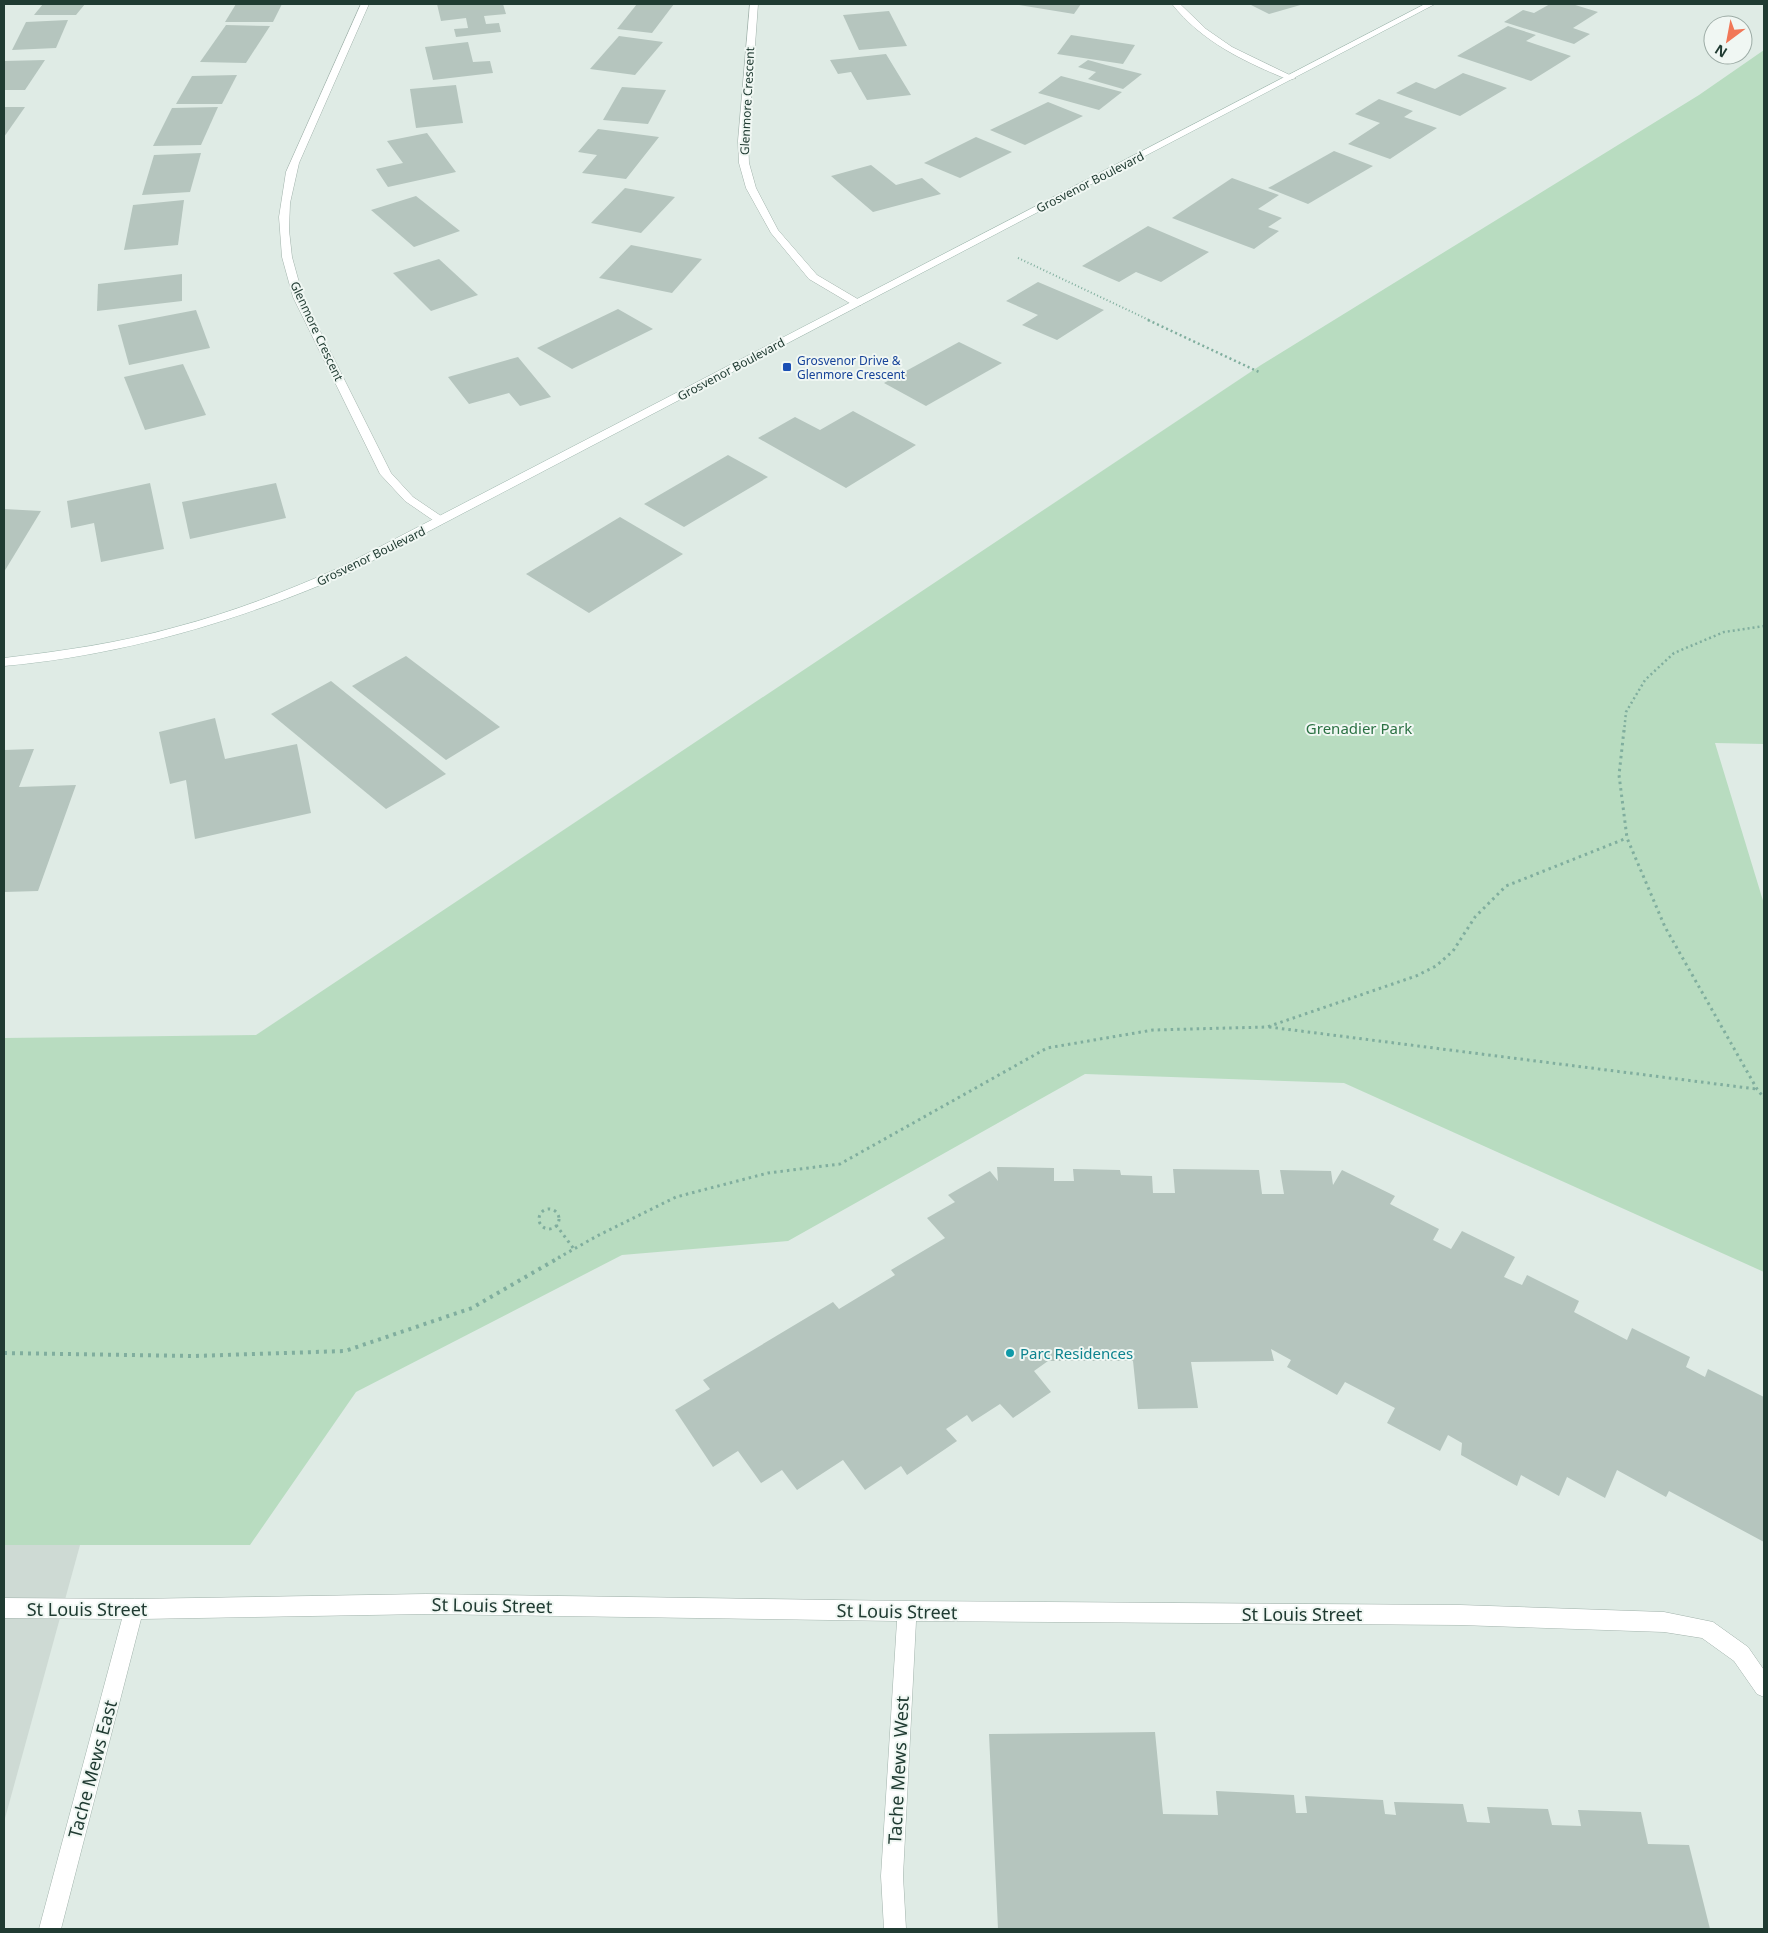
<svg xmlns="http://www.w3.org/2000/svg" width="1768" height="1933" viewBox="0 0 1768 1933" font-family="'Noto Sans',sans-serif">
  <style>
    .built { fill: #cedad4 }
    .green { fill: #b8dcc0 }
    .building { fill: #b5c5be }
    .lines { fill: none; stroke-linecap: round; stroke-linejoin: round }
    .street-casing { stroke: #a2b3ac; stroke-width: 1 }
    .secondary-casing { stroke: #9eb6ad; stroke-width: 1 }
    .path-far3 { stroke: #80ae9e; stroke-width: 2; stroke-dasharray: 1 2.5; stroke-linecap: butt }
    .path-far2 { stroke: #80ae9e; stroke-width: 2.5; stroke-dasharray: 2 3; stroke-linecap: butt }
    .path-far1 { stroke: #80ae9e; stroke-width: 3; stroke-dasharray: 2.5 4; stroke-linecap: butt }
    .path { stroke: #80ae9e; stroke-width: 4; stroke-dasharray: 3 5; stroke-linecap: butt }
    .street { fill: #fff; fill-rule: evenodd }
    .secondary { fill: #fff; fill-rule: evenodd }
    .transit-dot { fill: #1a4fb4; stroke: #f0f7f3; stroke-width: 2 }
    .culture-dot { fill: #0f9aa8; stroke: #f0f7f3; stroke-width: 2 }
    .labels { text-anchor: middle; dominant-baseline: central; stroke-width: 4; stroke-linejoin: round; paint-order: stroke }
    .far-street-label { font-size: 12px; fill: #203b32; stroke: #f0f7f3 }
    .far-transit-label { font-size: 12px; fill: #164399; stroke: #f0f7f3; text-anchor: start }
    .park-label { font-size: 15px; fill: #2b7143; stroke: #f0f7f3 }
    .culture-label { font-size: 15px; fill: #0d838f; stroke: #f0f7f3; text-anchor: start }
    .near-street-label { font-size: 18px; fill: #203b32; stroke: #f0f7f3 }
  </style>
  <rect width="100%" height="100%" fill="#dfebe5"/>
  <polygon class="built" points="4,1545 80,1545 4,1822"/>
  <polygon class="green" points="1764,50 1764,744 1715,743 1764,904 1764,1272 1344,1083 1085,1074 788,1241 622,1255 356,1392 250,1545 4,1545 4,1038 256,1035 1261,365 1699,95"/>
  <g class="building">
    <polygon points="43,4 85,4 76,15 34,15"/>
    <polygon points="236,4 282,4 273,22 225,22"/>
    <polygon points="437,4 503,4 506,14 484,16 486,24 499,23 501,32 456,37 454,29 468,28 466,18 441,21"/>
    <polygon points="637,4 674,4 652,33 617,29"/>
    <polygon points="1013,4 1081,4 1074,14"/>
    <polygon points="1249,4 1304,4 1269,14"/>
    <polygon points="1550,4 1572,4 1598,12 1573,28 1590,34 1574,44 1504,22 1523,10 1534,13"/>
    <polygon points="889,11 907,46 859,50 843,15"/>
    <polygon points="68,20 56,48 12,50 26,22"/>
    <polygon points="226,25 270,26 246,63 200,62"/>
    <polygon points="1508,26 1536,35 1526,41 1571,56 1531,81 1457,56"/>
    <polygon points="1071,35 1135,45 1123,64 1057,54"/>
    <polygon points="619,36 663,42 635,75 590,69"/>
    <polygon points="468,42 473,62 490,61 493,73 433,80 425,47"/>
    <polygon points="886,54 911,95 867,100 851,72 838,74 830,60"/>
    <polygon points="45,60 25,90 4,90 4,61"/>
    <polygon points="1088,60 1106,65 1142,74 1123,89 1088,79 1096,72 1078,67"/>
    <polygon points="1463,73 1507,88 1460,116 1396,93 1416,82 1435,89"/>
    <polygon points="237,75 222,104 176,104 192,76"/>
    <polygon points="1061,76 1122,92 1099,110 1038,93"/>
    <polygon points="456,85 463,123 416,128 410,89"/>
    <polygon points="622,87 666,90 648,124 603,120"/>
    <polygon points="1379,99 1413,111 1404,117 1437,128 1390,159 1348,144 1380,123 1355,114"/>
    <polygon points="1048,102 1083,116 1025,145 990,130"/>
    <polygon points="4,107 25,107 4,137"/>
    <polygon points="218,107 201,145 153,146 172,108"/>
    <polygon points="598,129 659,137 626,179 582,173 597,155 578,152"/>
    <polygon points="427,133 456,172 388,187 376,169 403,163 387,141"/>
    <polygon points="976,137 1012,152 960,178 924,163"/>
    <polygon points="1334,151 1373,166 1308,204 1268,188"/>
    <polygon points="201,153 190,192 142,195 154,155"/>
    <polygon points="871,165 896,185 922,178 941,194 873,212 831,176"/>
    <polygon points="1232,178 1279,195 1258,209 1282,218 1268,227 1279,231 1254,249 1172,218"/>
    <polygon points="625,188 675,197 641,233 591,223"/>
    <polygon points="416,196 460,231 414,247 371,210"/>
    <polygon points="184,200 178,245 124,250 133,205"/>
    <polygon points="1148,226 1209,252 1161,282 1136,272 1119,282 1082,266"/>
    <polygon points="631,245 702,259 672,293 599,278"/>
    <polygon points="439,259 478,295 431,311 393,273"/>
    <polygon points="182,274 182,301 97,311 98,284"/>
    <polygon points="1038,282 1104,310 1057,340 1022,325 1038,315 1006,301"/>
    <polygon points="618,309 653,329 572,369 537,348"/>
    <polygon points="196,310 210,348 129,365 118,325"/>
    <polygon points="959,342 1002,363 926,406 884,383"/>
    <polygon points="518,357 551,397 520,406 509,393 469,404 448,377"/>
    <polygon points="183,364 206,415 145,430 124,377"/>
    <polygon points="853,411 916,445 846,488 758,438 795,417 820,430"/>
    <polygon points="728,455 768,477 684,527 644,504"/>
    <polygon points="150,483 164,549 101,562 94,523 71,528 67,501"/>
    <polygon points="276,483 286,518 190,539 182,502"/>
    <polygon points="4,509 41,511 4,572"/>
    <polygon points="620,517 683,554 589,613 526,574"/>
    <polygon points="406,656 500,727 446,760 352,686"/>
    <polygon points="331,681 446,774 386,809 271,714"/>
    <polygon points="215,718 225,759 297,744 311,813 195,839 186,780 170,784 159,732"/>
    <polygon points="34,749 19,787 76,785 38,891 4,892 4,750"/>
    <polygon points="997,1167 1054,1168 1054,1181 1074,1181 1073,1169 1120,1170 1121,1175 1152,1176 1153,1193 1175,1193 1173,1169 1259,1170 1262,1194 1284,1194 1280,1170 1331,1171 1333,1185 1342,1170 1395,1196 1390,1204 1439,1229 1433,1240 1451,1249 1462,1231 1515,1257 1504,1277 1522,1285 1527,1275 1579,1301 1574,1312 1627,1340 1632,1328 1690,1357 1686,1367 1705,1377 1708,1369 1764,1397 1763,1410 1764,1411 1764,1542 1669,1491 1666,1497 1617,1470 1605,1498 1567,1477 1559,1496 1521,1475 1517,1486 1461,1455 1462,1443 1448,1435 1440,1451 1387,1423 1395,1408 1345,1382 1337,1395 1287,1367 1291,1360 1271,1349 1274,1361 1191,1362 1198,1408 1138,1409 1133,1361 1048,1361 1034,1371 1051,1392 1013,1418 1000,1404 972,1422 967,1415 946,1429 957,1441 907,1475 901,1466 865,1490 843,1460 797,1490 782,1470 761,1483 738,1451 713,1467 675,1410 710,1389 703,1380 833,1302 839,1309 895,1275 891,1270 945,1238 927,1218 955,1202 948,1195 990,1171 998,1181"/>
    <polygon points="1155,1732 1163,1814 1218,1815 1216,1791 1294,1795 1296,1813 1307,1813 1305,1796 1383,1800 1385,1814 1396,1815 1394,1802 1463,1804 1467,1822 1490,1823 1487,1807 1548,1809 1552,1825 1581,1826 1578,1810 1641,1812 1648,1844 1689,1845 1710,1929 998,1929 989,1734"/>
  </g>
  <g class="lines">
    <g class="street-casing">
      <g id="street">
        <polygon points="361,4 369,4 299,163 290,203 289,230 292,257 303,297 391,473 413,497 444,518 446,521 440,525 405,501 380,474 293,297 282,257 279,217 286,172"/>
        <polygon points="750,4 758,4 748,141 749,163 756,188 778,230 817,275 861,301 862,303 861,305 853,305 809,279 771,233 746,188 739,163 738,141"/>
        <path d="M1172,4H1180L1206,29L1232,47L1296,78L1289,80C1245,62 1202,42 1172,4Z"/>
        <polygon points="426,1594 907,1601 1460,1605 1664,1612 1713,1622 1748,1647 1764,1670 1764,1697 1757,1694 1734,1661 1702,1638 1664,1632 1460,1625 916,1621 903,1876 906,1929 884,1929 881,1876 897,1621 426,1614 141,1619 61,1929 39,1929 122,1619 4,1618 4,1598 134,1599"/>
      </g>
    </g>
    <g class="secondary-casing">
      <path id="secondary" d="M1425,4H1435L349,573C239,621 124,655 4,666V658C62,651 120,643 176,627C233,612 287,591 341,567Z"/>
    </g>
    <polyline class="path-far3" points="1018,258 1151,321"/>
    <g class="path-far2">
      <polyline points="1148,320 1259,372"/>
      <polyline points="1624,732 1626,712 1645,680 1674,653 1724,632 1764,626"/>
    </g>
    <g class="path-far1">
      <polyline points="1624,730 1619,775 1627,838 1665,927 1757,1089 1764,1098"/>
      <polyline points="1269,1027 1756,1089"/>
      <circle cx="549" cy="1219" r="10"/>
      <polyline points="556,1225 574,1249"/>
      <polyline points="558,1258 597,1236 676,1197 768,1173 840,1164 1047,1048 1153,1030 1267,1027 1416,976 1436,966 1453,951 1475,917 1506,886 1627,838"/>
    </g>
    <polyline class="path" points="4,1353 194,1356 345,1351 472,1308 560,1257"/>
    <use href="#street" class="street"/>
    <use href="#secondary" class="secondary"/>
  </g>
  <rect class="transit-dot" x="782" y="362" width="10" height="10" rx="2.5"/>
  <circle class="culture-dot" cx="1010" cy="1353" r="5"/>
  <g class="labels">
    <g class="far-street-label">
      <text transform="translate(747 101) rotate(-87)">Glenmore Crescent</text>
      <text transform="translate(1090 182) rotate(-27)">Grosvenor Boulevard</text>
      <text transform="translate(317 331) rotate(65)">Glenmore Crescent</text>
      <text transform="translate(731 369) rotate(-28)">Grosvenor Boulevard</text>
      <text transform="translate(371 556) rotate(-26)">Grosvenor Boulevard</text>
    </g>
    <g class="far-transit-label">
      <text x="797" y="360">Grosvenor Drive &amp;<tspan x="797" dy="14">Glenmore Crescent</tspan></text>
    </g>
    <g class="park-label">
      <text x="1359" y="728">Grenadier Park</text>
    </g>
    <g class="culture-label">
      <text x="1020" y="1353">Parc Residences</text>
    </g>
    <g class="near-street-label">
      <text transform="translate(492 1605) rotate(1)">St Louis Street</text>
      <text x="87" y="1609">St Louis Street</text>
      <text transform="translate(897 1611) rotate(1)">St Louis Street</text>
      <text x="1302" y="1614">St Louis Street</text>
      <text transform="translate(92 1769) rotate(-75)">Tache Mews East</text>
      <text transform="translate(898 1770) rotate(-87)">Tache Mews West</text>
    </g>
  </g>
  <rect width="1768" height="1933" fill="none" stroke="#203b32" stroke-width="10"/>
  <g transform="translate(1728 40) rotate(212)"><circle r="24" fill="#f0f7f3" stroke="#9daca6"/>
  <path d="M0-4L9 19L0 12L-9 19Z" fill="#f17757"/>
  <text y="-8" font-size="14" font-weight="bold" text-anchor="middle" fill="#203b32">N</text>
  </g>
</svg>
